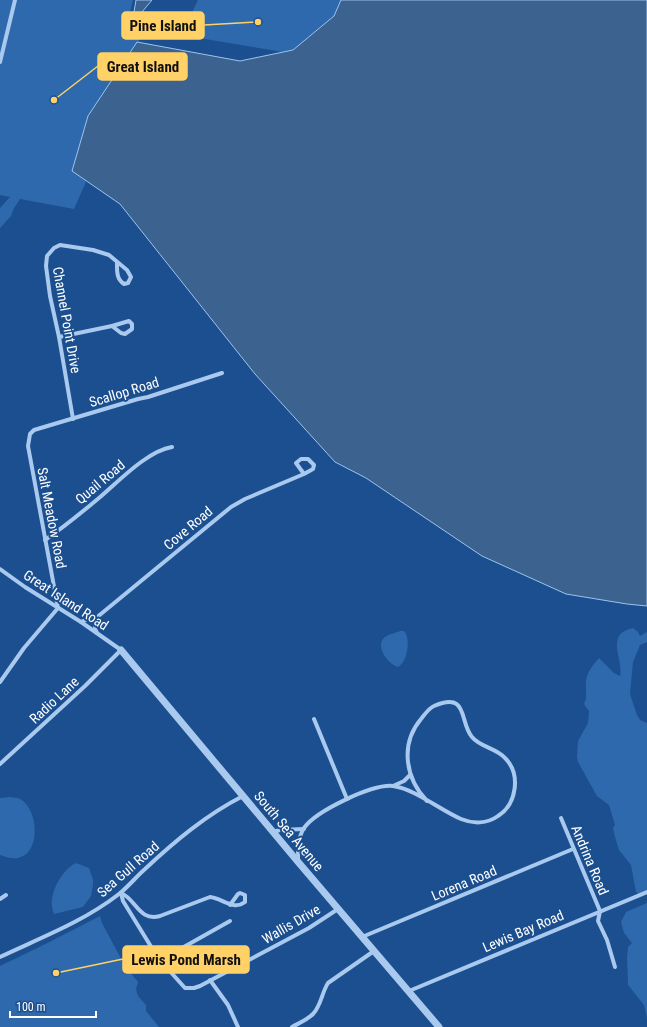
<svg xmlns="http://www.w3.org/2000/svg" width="647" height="1027" viewBox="0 0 647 1027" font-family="'Roboto Condensed',sans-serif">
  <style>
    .green { fill: #2e69ad }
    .water { fill: #3c6290; stroke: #9cc4f0 }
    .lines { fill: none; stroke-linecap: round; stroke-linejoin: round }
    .minor { stroke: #a9c9ee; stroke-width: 4 }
    .tertiary { stroke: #a9c9ee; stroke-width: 7 }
    .labels { text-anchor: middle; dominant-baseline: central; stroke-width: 4; stroke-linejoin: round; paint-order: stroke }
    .street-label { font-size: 14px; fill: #fff; stroke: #1b4f8f }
    .leader { fill: none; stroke: #ffd166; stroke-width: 1.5 }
    .callout-dot { fill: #ffd166; stroke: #1b4f8f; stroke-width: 1.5 }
    .callout { fill: #ffd166; stroke: #ffd166; stroke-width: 1.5 }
    .callout-label { font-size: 15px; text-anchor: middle; font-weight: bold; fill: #111 }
  </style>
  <rect width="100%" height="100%" fill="#1b4f8f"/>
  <g class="green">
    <polygon points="0,0 133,0 128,20 135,25 144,27 93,166 74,209 20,199 14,208 11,216 0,228 0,208 10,197 0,195"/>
    <polygon points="198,0 345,0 340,9 308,48 283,52 181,35"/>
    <path d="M633,628L638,632L640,636L647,632V642L640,645L633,662L630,694L637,715L640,720L647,723V892L641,895L636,892L631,865L619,850L615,837L613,828L615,825L609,805L597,796L578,762L577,757L578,741L588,723L589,711L584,704C588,696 585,690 586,681C587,672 593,665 599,658L614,673L620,676C624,660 604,634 633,628Z"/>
    <path d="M400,631H404C411,638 408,662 398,667C388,664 374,646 385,637C389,634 396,633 400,631Z"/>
    <path d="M10,797C13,798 17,797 20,799C38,808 42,853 18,858C12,859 6,857 0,855V798Z"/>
    <path d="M76,863L89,868L93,880V885L91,896L83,907L54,914C46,897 61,870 76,863Z"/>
    <polygon points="647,903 647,1018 644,1005 628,985 627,957 628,947 632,943 624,933 621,922 626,912"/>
    <path d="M100,916L102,923L125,966L138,982L136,989L138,996L146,1005V1011L159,1027H0V966C34,950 67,933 100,916Z"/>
  </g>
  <g class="water">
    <polygon points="136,0 152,0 142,12 137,14 134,12"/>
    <polygon points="341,0 647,0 647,606 627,604 566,594 482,556 366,478 335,462 255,374 120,204 72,171 88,116 137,42 240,61 293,50 334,16"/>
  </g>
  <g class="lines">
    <g class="minor">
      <polyline points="0,62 15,0"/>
      <polygon points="129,321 132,324 132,329 125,334 121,333 112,326"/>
      <polyline points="59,337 112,326"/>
      <path d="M73,419L59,337L50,296L46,266L47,256L54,248L60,245L93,250L109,255L127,270L131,277L128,283L124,284C116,279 117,270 117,262"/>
      <path d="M45,540C64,527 81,513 99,498C118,482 147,451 172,447"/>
      <polyline points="0,569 25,587 81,622 121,650 85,686 0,764"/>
      <polyline points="81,622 90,618 96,618"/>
      <polyline points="97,633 95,629 96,618 231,507 245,499 304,474 313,469 314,465 308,459 301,459 296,463 304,474"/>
      <polyline points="0,682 24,648 58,608 28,446 30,434 34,430 138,399 148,397 222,373"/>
      <polyline points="314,719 347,799"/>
      <polyline points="393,786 404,781 410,775"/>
      <polyline points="561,818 600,911"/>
      <polyline points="273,832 280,830 304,829"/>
      <path d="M298,860C298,850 298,837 304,828C316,811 372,784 393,786C415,789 440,810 461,819C473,824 487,824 498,816C517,804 521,774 505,758C496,748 480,747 472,737C459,722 469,691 434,706C429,708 425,714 421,719C400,744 405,778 427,801"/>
      <polyline points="121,893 123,901 158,958 185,988 194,988 200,986 309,928 338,909"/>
      <path d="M121,893C136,899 139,922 160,916L210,897C222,898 233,911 245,902V895L240,893L238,894L230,905"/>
      <polyline points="0,899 6,895"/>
      <polyline points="600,911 598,921 607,940 615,967"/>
      <polyline points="362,937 573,849"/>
      <path d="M0,957C40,938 83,922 119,894C128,887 136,877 145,869C175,841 206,815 243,796"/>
      <polyline points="158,958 166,957 230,921"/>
      <polyline points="210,980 228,1005 238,1027"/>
      <polyline points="409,991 647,892"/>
      <path d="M292,1027C299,1023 307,1020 313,1014C321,1006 322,992 328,983L374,951"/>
    </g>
    <polyline class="tertiary" points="121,650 299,863 439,1027"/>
  </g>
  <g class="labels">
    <g class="street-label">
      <text transform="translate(67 320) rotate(80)">Channel Point Drive</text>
      <text transform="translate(124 392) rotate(-17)">Scallop Road</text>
      <text transform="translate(100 482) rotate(-40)">Quail Road</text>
      <text transform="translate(52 518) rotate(79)">Salt Meadow Road</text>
      <text transform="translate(188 528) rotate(-40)">Cove Road</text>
      <text transform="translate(66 600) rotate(33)">Great Island Road</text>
      <text transform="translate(54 700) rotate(-43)">Radio Lane</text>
      <text transform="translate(289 831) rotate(50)">South Sea Avenue</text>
      <text transform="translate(590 860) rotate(67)">Andrina Road</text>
      <text transform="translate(128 869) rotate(-41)">Sea Gull Road</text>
      <text transform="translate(464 883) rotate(-23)">Lorena Road</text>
      <text transform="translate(291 924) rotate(-30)">Wallis Drive</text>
      <text transform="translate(523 931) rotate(-23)">Lewis Bay Road</text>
    </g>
  </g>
  <path class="leader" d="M258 22L204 25M54 100L98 66M56 973L123 959"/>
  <g class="callout-dot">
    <circle cx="258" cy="22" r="4"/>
    <circle cx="54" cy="100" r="4"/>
    <circle cx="56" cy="973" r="4"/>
  </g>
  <g class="callout">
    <rect x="122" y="12" width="82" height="27" rx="4"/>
    <rect x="98" y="53" width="89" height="27" rx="4"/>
    <rect x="123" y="946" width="126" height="27" rx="4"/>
  </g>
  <g class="callout-label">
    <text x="163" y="31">Pine Island</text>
    <text x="143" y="72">Great Island</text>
    <text x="186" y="965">Lewis Pond Marsh</text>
  </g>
  <path d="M10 1011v6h86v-6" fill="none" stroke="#ffffff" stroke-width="2"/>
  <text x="16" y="1011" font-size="12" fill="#ffffff" stroke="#1b4f8f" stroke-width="3" paint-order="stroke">100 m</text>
</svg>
